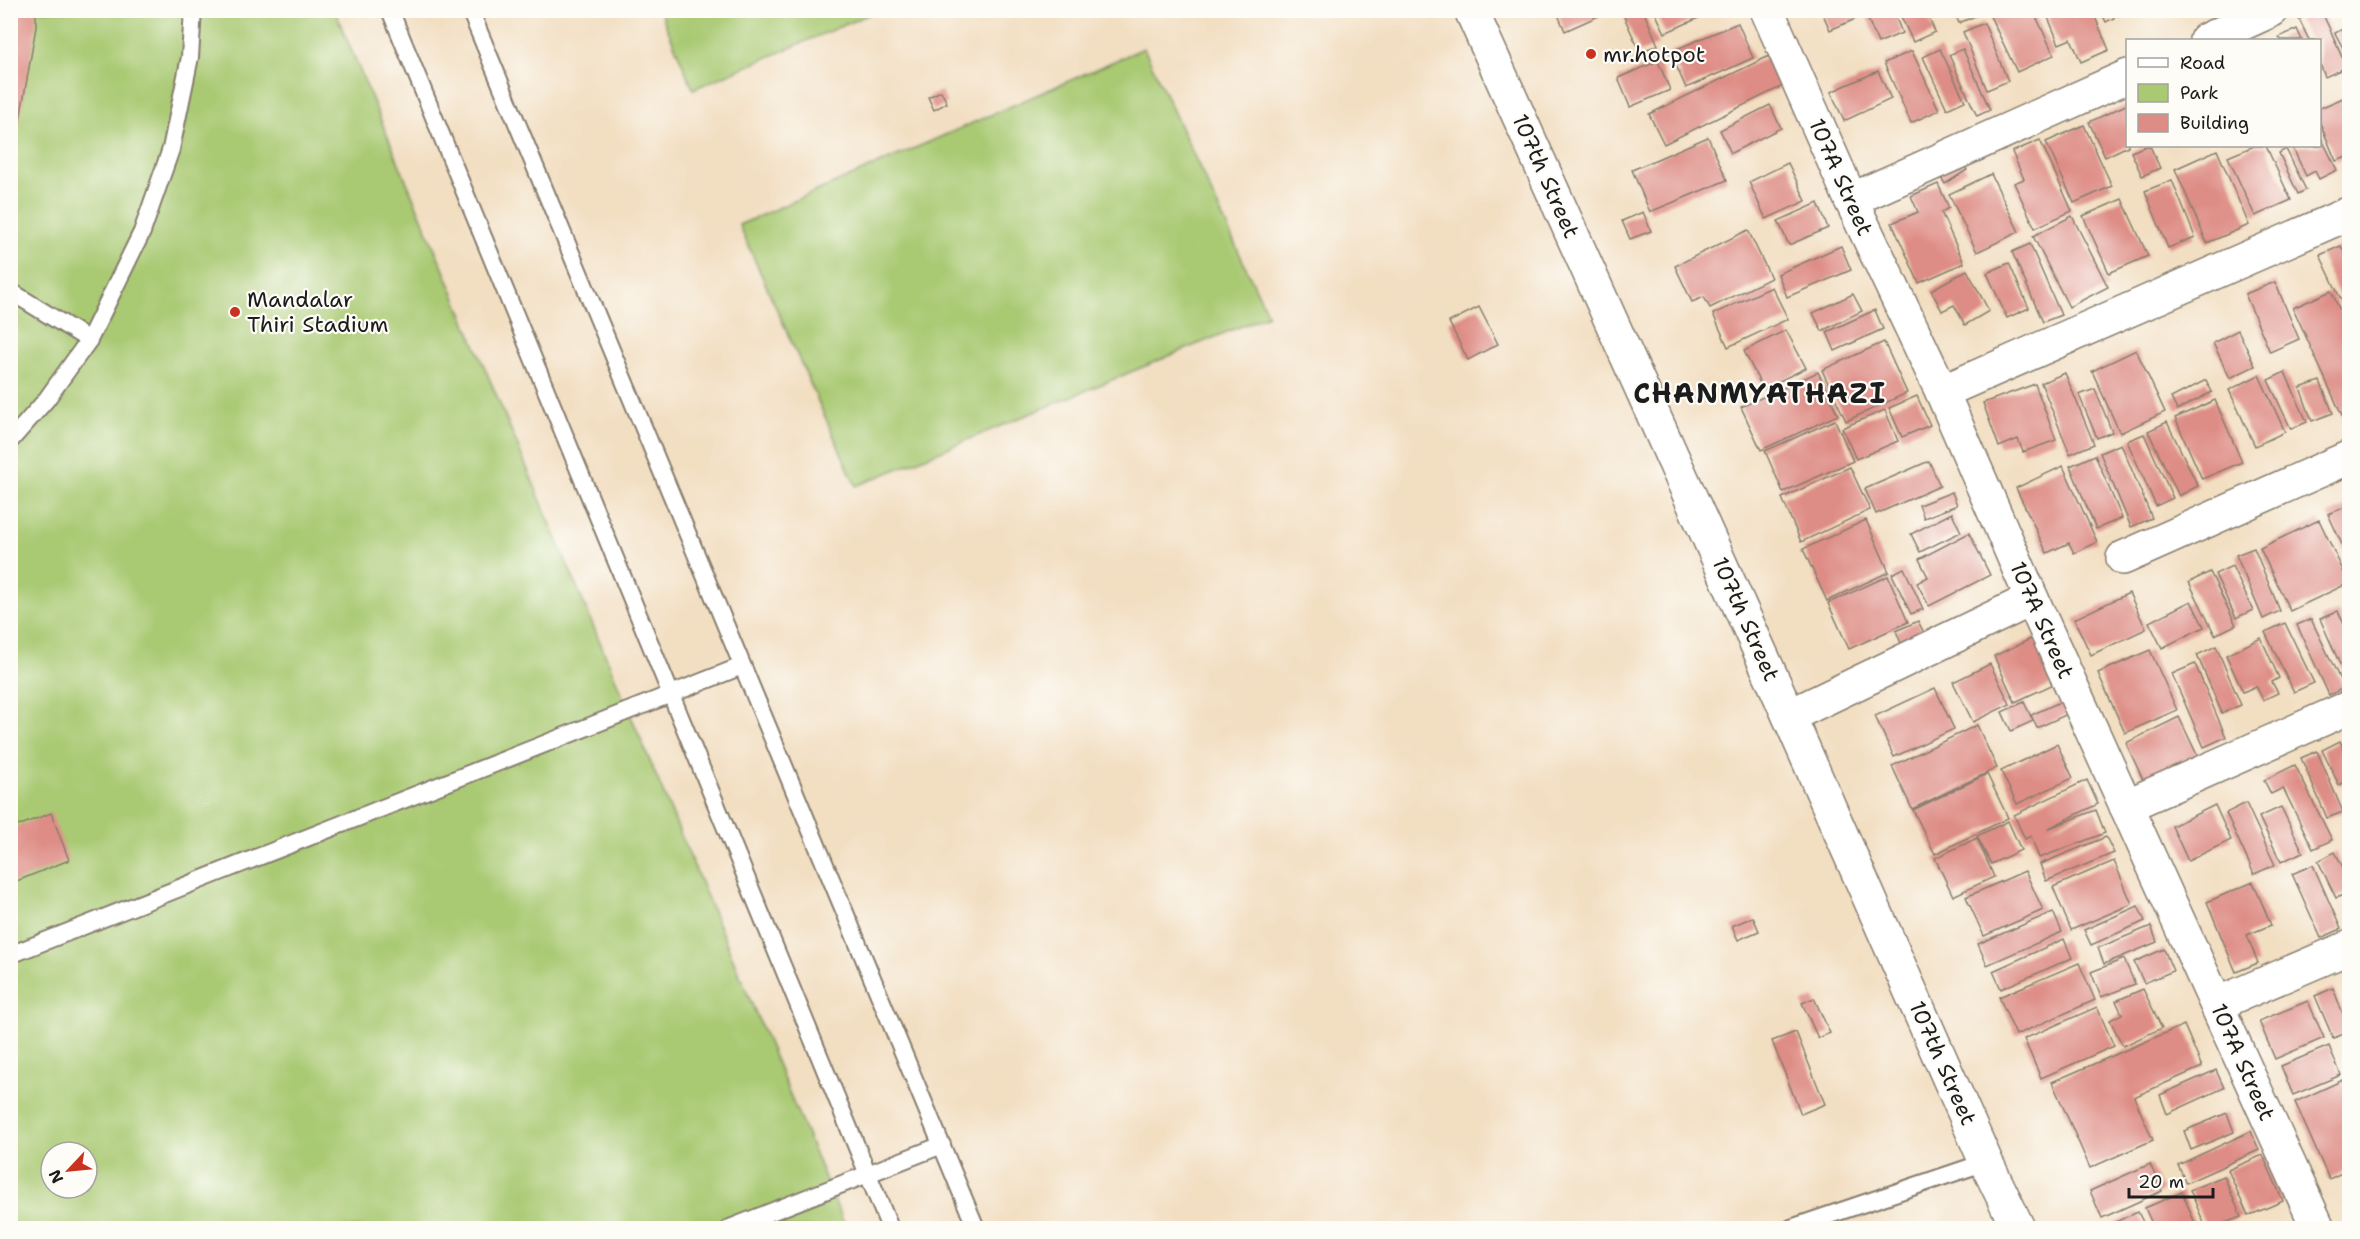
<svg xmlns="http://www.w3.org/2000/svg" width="2360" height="1239" viewBox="0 0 2360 1239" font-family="'Shantell Sans',sans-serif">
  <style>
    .green { fill: #a9c972; stroke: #627247; stroke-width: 1.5; fill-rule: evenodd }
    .building { fill: #de8d86 }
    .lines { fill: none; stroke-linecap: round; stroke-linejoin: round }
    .lane-casing { stroke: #877d6e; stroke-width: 20 }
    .street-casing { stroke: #877d6e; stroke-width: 36 }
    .secondary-casing { stroke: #877d6e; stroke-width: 36 }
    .lane { stroke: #fff; stroke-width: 16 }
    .street { stroke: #fff; stroke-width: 33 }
    .secondary { stroke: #fff; stroke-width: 33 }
    .poi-dot { fill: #c8321e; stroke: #fdfcf7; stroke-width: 2 }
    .labels { text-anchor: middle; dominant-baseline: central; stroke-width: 4.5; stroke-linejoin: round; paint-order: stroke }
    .poi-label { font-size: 22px; fill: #1c1c1c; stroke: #fdfcf7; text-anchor: start }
    .street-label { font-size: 22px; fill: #1c1c1c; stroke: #fdfcf7 }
    .district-label { font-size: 28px; font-weight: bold; letter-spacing: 1.5px; fill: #1c1c1c; stroke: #fdfcf7 }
  </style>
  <rect width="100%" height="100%" fill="#fdfcf7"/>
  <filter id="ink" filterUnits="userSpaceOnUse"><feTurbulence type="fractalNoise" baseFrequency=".0167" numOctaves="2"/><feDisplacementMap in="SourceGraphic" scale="12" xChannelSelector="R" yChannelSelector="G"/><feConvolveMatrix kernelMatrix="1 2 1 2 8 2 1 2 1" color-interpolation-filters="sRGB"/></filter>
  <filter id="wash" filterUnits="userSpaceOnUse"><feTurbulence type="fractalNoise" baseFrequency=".008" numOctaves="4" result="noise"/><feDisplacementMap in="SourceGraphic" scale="24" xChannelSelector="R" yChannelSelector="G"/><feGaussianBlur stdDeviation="1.35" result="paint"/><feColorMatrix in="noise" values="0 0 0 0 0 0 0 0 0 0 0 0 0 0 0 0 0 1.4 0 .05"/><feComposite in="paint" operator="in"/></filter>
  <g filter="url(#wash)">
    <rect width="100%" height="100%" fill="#f2dec1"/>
    <g class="green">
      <path d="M10,11H335L846,1228H11ZM51,1152H87V1188H51Z"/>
      <polygon points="660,11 877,11 693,89"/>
      <polygon points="1144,48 1268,315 856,486 739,225"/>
    </g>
    <g id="blocks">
      <g class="building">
        <polygon points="10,10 36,10 36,27 17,137 10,150"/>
        <polygon points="1556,10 1612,10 1565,31"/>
        <polygon points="1621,10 1643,10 1658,45 1640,52"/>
        <polygon points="1654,10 1703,10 1705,15 1665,33"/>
        <polygon points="1821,10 1857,10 1860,17 1830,30"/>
        <polygon points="1864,10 1893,10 1902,33 1878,43"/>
        <polygon points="1898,10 1925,10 1935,32 1913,42"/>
        <polygon points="1953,10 1981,10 1982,13 1959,23"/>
        <polygon points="2003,10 2033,10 2054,55 2017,72 1990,16"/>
        <polygon points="2045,10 2092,10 2109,50 2081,62 2071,39 2059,44"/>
        <polygon points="2100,10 2111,10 2114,18 2106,22"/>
        <polygon points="2117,10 2130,10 2119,16"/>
        <polygon points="2318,10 2321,10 2347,67 2325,77 2320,64 2320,40 2309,40 2299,19"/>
        <polygon points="1738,23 1753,58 1686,88 1670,52"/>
        <polygon points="1984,23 2008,81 1987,90 1963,32"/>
        <polygon points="2350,25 2350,61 2335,33"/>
        <polygon points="2297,29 2302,40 2281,40 2279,37"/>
        <polygon points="1940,49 1965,101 1947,109 1923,57"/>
        <polygon points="1963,49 1990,110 1977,116 1949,55"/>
        <polygon points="1912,51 1939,110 1911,123 1884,63"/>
        <polygon points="1769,56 1783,86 1664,144 1649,114"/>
        <polygon points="1658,61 1670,90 1630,107 1618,78"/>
        <polygon points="1878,71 1891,99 1844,121 1831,92"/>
        <polygon points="941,91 947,103 934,110 928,97"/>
        <polygon points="2350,95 2350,156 2336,161 2320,123 2320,108"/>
        <polygon points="2128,104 2128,146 2105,157 2089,122"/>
        <polygon points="1770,105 1781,128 1731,153 1720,130"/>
        <polygon points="2084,125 2112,186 2074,203 2046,142"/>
        <polygon points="2320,135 2337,170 2319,179 2315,171 2306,176 2292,146 2320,146"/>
        <polygon points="1708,137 1727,180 1650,212 1632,170"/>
        <polygon points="2040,140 2072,211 2035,228 2014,183 2024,179 2012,152"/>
        <polygon points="2146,146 2150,146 2160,168 2142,176 2131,152"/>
        <polygon points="2254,146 2266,146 2291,200 2255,216 2228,157"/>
        <polygon points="2286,149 2306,190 2298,194 2279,153"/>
        <polygon points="2217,150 2249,225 2207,243 2175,169"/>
        <polygon points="1960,158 1967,170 1945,184 1937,171"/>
        <polygon points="1788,163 1806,201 1766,219 1749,182"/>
        <polygon points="1991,174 2019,232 1977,252 1949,194"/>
        <polygon points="2172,180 2195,237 2168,248 2145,191"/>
        <polygon points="1938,184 1949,208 1941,212 1964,263 1919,283 1892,223 1918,212 1911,196"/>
        <polygon points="2122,199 2148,256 2109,273 2083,216"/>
        <polygon points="1818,203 1828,228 1789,245 1778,221"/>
        <polygon points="1643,212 1651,231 1630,239 1622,221"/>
        <polygon points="2072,216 2108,287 2069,307 2033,236"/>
        <polygon points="1748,230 1771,278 1710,308 1704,297 1692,302 1675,266"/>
        <polygon points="2030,244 2061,315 2043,322 2012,252"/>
        <polygon points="1841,246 1851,270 1787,297 1778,274"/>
        <polygon points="2341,246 2350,264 2350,319 2320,255"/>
        <polygon points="2009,263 2029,308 2007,318 1987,273"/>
        <polygon points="1967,270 1989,311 1965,325 1954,305 1942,311 1931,290"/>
        <polygon points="2275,282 2299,339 2270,352 2245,294"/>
        <polygon points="1772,287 1788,319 1728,347 1713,314"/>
        <polygon points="2331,291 2350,332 2350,426 2347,427 2293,308"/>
        <polygon points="1853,294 1862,311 1822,331 1813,313"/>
        <polygon points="1479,307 1498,344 1468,360 1449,322"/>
        <polygon points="1875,310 1883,329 1835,351 1827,332"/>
        <polygon points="1786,330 1806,368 1763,389 1744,351"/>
        <polygon points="2238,330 2255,366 2230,378 2213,343"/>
        <polygon points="1884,342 1907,393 1846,421 1822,370"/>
        <polygon points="2136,350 2165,412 2120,433 2092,371"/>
        <polygon points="1818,372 1838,415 1761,450 1741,407"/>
        <polygon points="2285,372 2307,422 2291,429 2268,380"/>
        <polygon points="2065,373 2094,444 2070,454 2041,383"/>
        <polygon points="2259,375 2285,432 2255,446 2229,390"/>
        <polygon points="2206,380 2212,392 2177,410 2171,398"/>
        <polygon points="2320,381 2333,413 2312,421 2300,388"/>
        <polygon points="2035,384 2056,440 2023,452 2018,439 1999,447 1983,403"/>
        <polygon points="2095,389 2112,432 2097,438 2079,395"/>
        <polygon points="1917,396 1930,425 1902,437 1889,408"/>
        <polygon points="2215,400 2242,462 2202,479 2175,418"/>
        <polygon points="1885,410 1898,441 1856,459 1842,428"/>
        <polygon points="1835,420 1853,461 1783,492 1765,451"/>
        <polygon points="2167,422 2198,486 2179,496 2148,431"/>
        <polygon points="2144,434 2173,498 2156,506 2127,441"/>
        <polygon points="2121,444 2152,518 2131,527 2100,453"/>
        <polygon points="2095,455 2122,518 2096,529 2070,466"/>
        <polygon points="1929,461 1940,486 1876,514 1865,489"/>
        <polygon points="2063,466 2097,542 2074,553 2069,543 2047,553 2016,488"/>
        <polygon points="1850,467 1870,510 1801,542 1782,498"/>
        <polygon points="1952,492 1957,505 1924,518 1919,505"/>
        <polygon points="2348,506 2350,509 2350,562 2328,514"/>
        <polygon points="1952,513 1961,532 1920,552 1911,534"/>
        <polygon points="1866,520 1889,572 1827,601 1803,549"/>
        <polygon points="2319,520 2349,583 2290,611 2260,548"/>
        <polygon points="1969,533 1990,575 1929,606 1917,583 1928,577 1919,559"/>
        <polygon points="2254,548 2280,611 2263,619 2236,555"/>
        <polygon points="2232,566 2253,610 2236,618 2215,574"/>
        <polygon points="1904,568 1923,609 1911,614 1892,574"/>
        <polygon points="2210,572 2236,625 2215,635 2189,582"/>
        <polygon points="1888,576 1908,622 1849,649 1828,603"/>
        <polygon points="2129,593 2146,629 2091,655 2074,619"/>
        <polygon points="2191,601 2204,627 2162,648 2149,622"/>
        <polygon points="2338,611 2350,637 2350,676 2346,678 2320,619"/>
        <polygon points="2311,619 2344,688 2329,695 2297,625"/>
        <polygon points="1918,621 1926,637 1903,648 1896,631"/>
        <polygon points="2285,623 2314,683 2294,692 2265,632"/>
        <polygon points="2035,637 2056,683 2015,702 1994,656"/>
        <polygon points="2261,638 2279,678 2272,682 2278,693 2263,700 2256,686 2243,692 2226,655"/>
        <polygon points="2216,646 2241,705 2222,713 2197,655"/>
        <polygon points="2150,650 2177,710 2125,733 2098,673"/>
        <polygon points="1990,664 2010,704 1973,722 1953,682"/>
        <polygon points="2195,664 2226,737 2204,747 2172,674"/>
        <polygon points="1935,688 1954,729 1894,757 1875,716"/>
        <polygon points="2062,701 2068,714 2037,728 2031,715"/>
        <polygon points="2024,702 2033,721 2011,731 2002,712"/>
        <polygon points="2179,717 2198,757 2144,782 2126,743"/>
        <polygon points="1977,725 1997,768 1912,809 1892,766"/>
        <polygon points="2340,741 2350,761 2350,780 2339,785 2322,750"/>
        <polygon points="2057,744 2073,778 2017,804 2001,771"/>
        <polygon points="2317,751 2343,812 2327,818 2301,758"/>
        <polygon points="2295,765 2332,840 2313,849 2283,788 2271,794 2264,780"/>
        <polygon points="1987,774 2008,818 1935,854 1913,810"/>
        <polygon points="2087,780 2098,804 2047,829 2096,810 2105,833 2039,858 2031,836 2025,839 2014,815"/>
        <polygon points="2246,803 2275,865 2254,874 2226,813"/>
        <polygon points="2215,805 2231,840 2188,861 2172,826"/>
        <polygon points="2281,807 2303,852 2281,862 2259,817"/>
        <polygon points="51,813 69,860 12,883 10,878 10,829"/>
        <polygon points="2008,821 2021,850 1991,864 1977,836"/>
        <polygon points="2106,837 2114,853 2046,881 2040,864"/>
        <polygon points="1977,838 1994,877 1953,896 1935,858"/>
        <polygon points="2335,852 2350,881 2350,892 2336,898 2318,861"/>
        <polygon points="2114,861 2132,904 2071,930 2053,887"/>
        <polygon points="2313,865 2341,929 2321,938 2292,874"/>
        <polygon points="2025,871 2043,910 1984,936 1966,897"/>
        <polygon points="2253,882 2271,925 2247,935 2258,963 2236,972 2207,902"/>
        <polygon points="2138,906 2145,921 2091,945 2084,930"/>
        <polygon points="2053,912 2062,932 1987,965 1978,944"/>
        <polygon points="1753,917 1759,931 1738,940 1732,926"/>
        <polygon points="2151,926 2157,942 2104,964 2098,948"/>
        <polygon points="2064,939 2072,958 2001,989 1993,971"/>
        <polygon points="2164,949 2173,971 2144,983 2134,962"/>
        <polygon points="2124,959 2135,984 2101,997 2091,972"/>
        <polygon points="2079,963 2095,1000 2016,1035 1999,997"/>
        <polygon points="2333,988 2350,1032 2333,1038 2315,996"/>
        <polygon points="2143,989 2162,1028 2123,1046 2110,1020 2122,1014 2116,1001"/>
        <polygon points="1814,998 1830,1033 1818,1038 1802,1003"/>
        <polygon points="2308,1001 2324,1038 2275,1059 2259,1021"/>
        <polygon points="2097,1007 2114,1046 2041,1078 2024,1039"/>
        <polygon points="2184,1025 2202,1067 2134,1097 2153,1140 2090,1168 2052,1082"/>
        <polygon points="1796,1032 1825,1104 1801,1114 1772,1041"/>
        <polygon points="2329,1046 2341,1075 2293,1095 2281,1066"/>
        <polygon points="2216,1070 2224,1088 2167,1114 2160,1095"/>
        <polygon points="2343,1080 2350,1094 2350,1169 2329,1179 2295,1102"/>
        <polygon points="2227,1113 2234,1132 2191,1150 2184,1131"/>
        <polygon points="2251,1131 2259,1150 2186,1183 2178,1165"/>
        <polygon points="2263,1155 2283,1201 2248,1216 2228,1170"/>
        <polygon points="2150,1164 2162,1191 2102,1218 2090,1191"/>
        <polygon points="2224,1176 2241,1217 2211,1228 2206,1228 2190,1190"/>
        <polygon points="2182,1192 2197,1228 2154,1228 2145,1208"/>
        <polygon points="2138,1212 2146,1228 2118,1228 2115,1222"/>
      </g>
    </g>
  </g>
  <g filter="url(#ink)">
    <use href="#blocks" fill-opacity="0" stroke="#877d6e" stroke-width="1.5"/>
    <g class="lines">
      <g class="lane-casing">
        <g id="lane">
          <polyline points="390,10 890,1228"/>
          <polyline points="470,10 976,1228"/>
          <polyline points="10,291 89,340"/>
          <polyline points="10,441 46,400 89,340 142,232 171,149 190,57 193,10"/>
          <polyline points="10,955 742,666"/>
          <polyline points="730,1228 942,1145"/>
          <polyline points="1791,1228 1986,1162"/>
        </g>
      </g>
      <g class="street-casing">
        <g id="street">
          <polyline points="1767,10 1851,200 1942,392 2032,599 2318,1228"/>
          <polyline points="2206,40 2272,10"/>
          <polyline points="1851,200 2128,76"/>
          <polyline points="1942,392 2350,213"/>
          <polyline points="2123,558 2350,457"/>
          <polyline points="1789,716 2032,599"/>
          <polyline points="2126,806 2350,707"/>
          <polyline points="2217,1004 2350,947"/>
        </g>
      </g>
      <g class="secondary-casing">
        <polyline id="secondary" points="1471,10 1789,716 1986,1162 2018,1228"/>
      </g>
      <use href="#lane" class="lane"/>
      <use href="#street" class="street"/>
      <use href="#secondary" class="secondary"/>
    </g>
  </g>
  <g class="poi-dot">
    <circle cx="1591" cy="54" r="6"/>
    <circle cx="235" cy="312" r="6"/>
  </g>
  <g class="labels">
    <g class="poi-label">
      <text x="1603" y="54">mr.hotpot</text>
      <text x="247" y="299">Mandalar<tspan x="247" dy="25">Thiri Stadium</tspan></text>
    </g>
    <g class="street-label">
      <text transform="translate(1546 176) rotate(66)">107th Street</text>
      <text transform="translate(1841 177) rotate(66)">107A Street</text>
      <text transform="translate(1746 619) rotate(66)">107th Street</text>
      <text transform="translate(2042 620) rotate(66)">107A Street</text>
      <text transform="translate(2243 1062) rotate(66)">107A Street</text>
      <text transform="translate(1943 1063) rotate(66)">107th Street</text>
    </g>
    <g class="district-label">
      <text x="1760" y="393">CHANMYATHAZI</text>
    </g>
  </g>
  <rect width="2360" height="1239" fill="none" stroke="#fdfcf7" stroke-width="36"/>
  <rect x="2126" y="39" width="195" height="108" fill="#fdfcf7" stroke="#a3a29f" stroke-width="1.5"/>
  <rect x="2138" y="58" width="30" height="9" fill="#ffffff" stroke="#a3a29f" stroke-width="1.5"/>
  <text x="2180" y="69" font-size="18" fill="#1c1c1c">Road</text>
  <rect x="2138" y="84" width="30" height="18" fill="#a9c972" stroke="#a3a29f" stroke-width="1.5"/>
  <text x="2180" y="99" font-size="18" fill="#1c1c1c">Park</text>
  <rect x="2138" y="114" width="30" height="18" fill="#de8d86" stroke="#a3a29f" stroke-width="1.5"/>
  <text x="2180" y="129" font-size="18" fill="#1c1c1c">Building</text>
  <g transform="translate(69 1170) rotate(244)"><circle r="28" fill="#fdfcf7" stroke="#a3a29f" stroke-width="1.5"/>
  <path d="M0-4.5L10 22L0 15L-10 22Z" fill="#c8321e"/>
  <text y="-9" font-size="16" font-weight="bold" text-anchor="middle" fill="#1c1c1c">N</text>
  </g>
  <path d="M2129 1188v9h84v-9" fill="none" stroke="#1c1c1c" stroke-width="3"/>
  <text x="2138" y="1188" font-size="18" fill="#1c1c1c" stroke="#fdfcf7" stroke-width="4.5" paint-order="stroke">20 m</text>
</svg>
